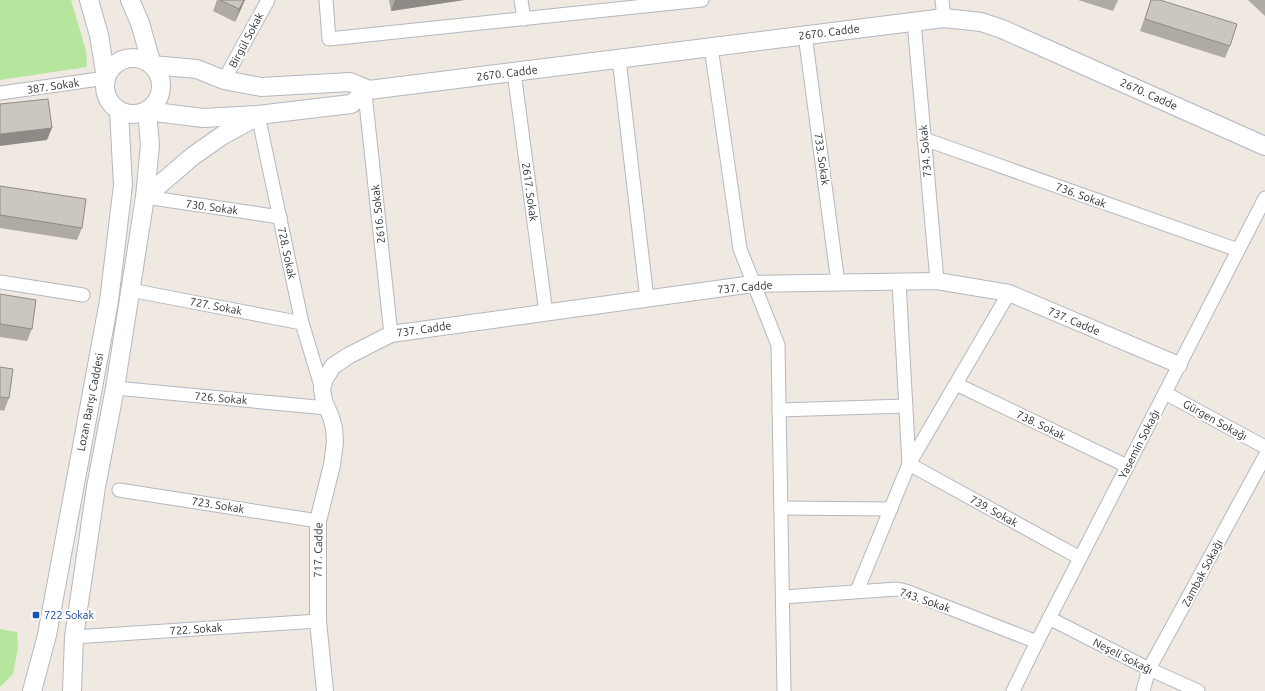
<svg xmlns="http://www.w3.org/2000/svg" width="1265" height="691" viewBox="0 0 1265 691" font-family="Ubuntu,sans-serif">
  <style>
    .green { fill: #b6e59e }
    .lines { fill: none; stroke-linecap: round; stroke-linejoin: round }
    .minor-casing { stroke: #b4b7c1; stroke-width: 15 }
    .tertiary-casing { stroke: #b4b7c1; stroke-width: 18 }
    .secondary-casing { stroke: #b4b7c1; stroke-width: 20 }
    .minor { stroke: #fff; stroke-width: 13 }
    .tertiary { stroke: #fff; stroke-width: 16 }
    .secondary { stroke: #fff; stroke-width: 18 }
    .wall { fill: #afaba4 }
    .shaded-wall { fill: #8e8b86 }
    .building { fill: #cbc7bf; stroke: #8e8b86 }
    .transit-dot { fill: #1a4fb4; stroke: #fff; stroke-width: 1.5 }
    .labels { text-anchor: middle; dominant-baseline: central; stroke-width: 4; stroke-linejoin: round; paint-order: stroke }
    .street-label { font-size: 11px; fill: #2e2e2e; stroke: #fff }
    .transit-label { font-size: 11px; fill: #164399; stroke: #fff; text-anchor: start }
  </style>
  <rect width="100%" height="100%" fill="#efe9e1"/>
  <g class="green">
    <polygon points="0,0 71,0 86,51 87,67 0,80"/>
    <polygon points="0,629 17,632 18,648 13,674 0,687"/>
  </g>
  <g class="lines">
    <g class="minor-casing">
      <g id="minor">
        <polyline points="326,0 329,39 702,0"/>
        <polyline points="521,0 524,19"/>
        <polyline points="942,0 944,18"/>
        <polyline points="914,22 937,281"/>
        <polyline points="805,35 838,283"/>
        <polyline points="711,47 740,249 778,345 784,691"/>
        <polyline points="619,59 647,299"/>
        <polyline points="514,72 546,313"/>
        <polyline points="224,80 268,0"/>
        <polyline points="0,93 106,78"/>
        <polyline points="365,94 391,334"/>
        <polyline points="258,115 302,323 322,389"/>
        <polyline points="924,139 1238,250"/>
        <polyline points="145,197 280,217"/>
        <polyline points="0,282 83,295"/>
        <polyline points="899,282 909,464 1080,558"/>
        <polyline points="130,290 302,323"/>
        <polyline points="956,384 1127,466"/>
        <polyline points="115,388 327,408"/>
        <polyline points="1165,393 1265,447"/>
        <polyline points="779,410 906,406"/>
        <polyline points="119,490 318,521"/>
        <polyline points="781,508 891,509"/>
        <polyline points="857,591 909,464 1009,293"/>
        <polyline points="783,597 897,589 906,591 1037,642"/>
        <polyline points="1049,618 1149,669 1198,691"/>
        <polyline points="74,637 318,621"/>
        <polyline points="1013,691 1037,642 1265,198"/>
        <polyline points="1143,691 1149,669 1265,456"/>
      </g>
    </g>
    <g class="tertiary-casing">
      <polyline id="tertiary" points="325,691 318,621 318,521 332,465 335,442 334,428 331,417 324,401 322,389 325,379 333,366 348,356 391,334 753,284 937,281 1009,293 1179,365"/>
    </g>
    <g class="secondary-casing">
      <g id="secondary">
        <polyline points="89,0 99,35 106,78"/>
        <polyline points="130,0 140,23 152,65"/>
        <circle cx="133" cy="86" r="28"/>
        <polyline points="369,90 944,18 981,22 1002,29 1265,146"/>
        <polyline points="147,111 203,118 258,115 351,104 369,90 350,82 261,87 224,80 197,69 152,65"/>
        <polyline points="145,197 193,156 223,135 254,118"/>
        <polyline points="32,691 47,635 109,301 123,185 119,111"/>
        <polyline points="72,691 74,637 96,487 115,388 145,197 150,145 147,111"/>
      </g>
    </g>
    <use href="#minor" class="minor"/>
    <use href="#tertiary" class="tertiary"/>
    <use href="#secondary" class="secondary"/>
  </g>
  <g class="wall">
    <polygon points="217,0 245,0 235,22 213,11"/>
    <polygon points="389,0 464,0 391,11"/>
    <polygon points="1078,0 1118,0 1113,11"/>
    <polygon points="1151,0 1230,46 1225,58 1140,31"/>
    <polygon points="1248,0 1265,0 1265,16"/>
    <polygon points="0,186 82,228 77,240 0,228"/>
    <polygon points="0,294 32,329 27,341 0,337"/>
    <polygon points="0,367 9,398 4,411 0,410"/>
  </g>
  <g class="shaded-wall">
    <polygon points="244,0 245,0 235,22 239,9"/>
    <polygon points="395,0 464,0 391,11"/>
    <polygon points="52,128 47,140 0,146 0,134"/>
  </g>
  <g class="building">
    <polygon points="220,0 244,0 239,9"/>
    <polygon points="1151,0 1160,0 1237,24 1230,46 1145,19"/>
    <polygon points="48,99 52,128 0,134 0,104"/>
    <polygon points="0,186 86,199 82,228 0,215"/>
    <polygon points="0,294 36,300 32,329 0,324"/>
    <polygon points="0,367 13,369 9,398 0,397"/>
  </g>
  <rect class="transit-dot" x="32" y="611" width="8" height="8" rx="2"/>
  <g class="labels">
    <g class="street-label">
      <text transform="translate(829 32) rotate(-7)">2670. Cadde</text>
      <text transform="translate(246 40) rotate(-62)">Birgül Sokak</text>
      <text transform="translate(507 73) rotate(-7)">2670. Cadde</text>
      <text transform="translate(53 86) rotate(-8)">387. Sokak</text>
      <text transform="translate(1149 94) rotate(24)">2670. Cadde</text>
      <text transform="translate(925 151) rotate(-95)">734. Sokak</text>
      <text transform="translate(822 159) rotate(82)">733. Sokak</text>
      <text transform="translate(530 192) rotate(82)">2617. Sokak</text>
      <text transform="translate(1081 195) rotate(20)">736. Sokak</text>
      <text transform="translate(212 207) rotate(8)">730. Sokak</text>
      <text transform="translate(378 214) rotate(-96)">2616. Sokak</text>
      <text transform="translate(287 253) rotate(78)">728. Sokak</text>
      <text transform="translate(745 287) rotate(-5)">737. Cadde</text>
      <text transform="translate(216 306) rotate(11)">727. Sokak</text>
      <text transform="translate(1074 321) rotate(23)">737. Cadde</text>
      <text transform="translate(424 329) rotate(-8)">737. Cadde</text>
      <text transform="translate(221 398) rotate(5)">726. Sokak</text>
      <text transform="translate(90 402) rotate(-79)">Lozan Barışı Caddesi</text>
      <text transform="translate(1215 420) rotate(29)">Gürgen Sokağı</text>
      <text transform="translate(1041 425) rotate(26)">738. Sokak</text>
      <text transform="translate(1139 444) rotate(-63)">Yasemin Sokağı</text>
      <text transform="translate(218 505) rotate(9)">723. Sokak</text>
      <text transform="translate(994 511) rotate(29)">739. Sokak</text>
      <text transform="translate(318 550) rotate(-89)">717. Cadde</text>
      <text transform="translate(1202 573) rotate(-62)">Zambak Sokağı</text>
      <text transform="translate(925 600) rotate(19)">743. Sokak</text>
      <text transform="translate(196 629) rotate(-4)">722. Sokak</text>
      <text transform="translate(1123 656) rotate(27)">Neşeli Sokağı</text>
    </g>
    <g class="transit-label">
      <text x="44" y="615">722 Sokak</text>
    </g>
  </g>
</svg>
